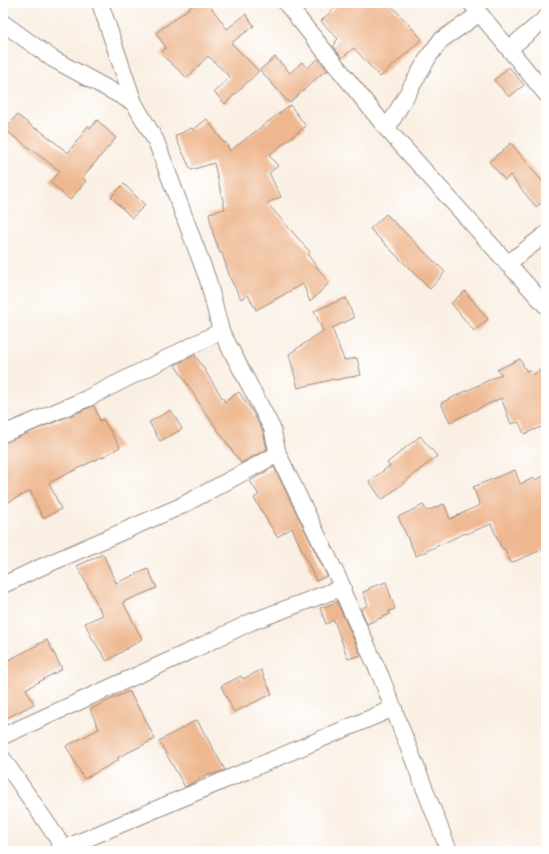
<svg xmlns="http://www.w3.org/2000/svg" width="549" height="854" viewBox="0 0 549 854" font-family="'Gochi Hand',sans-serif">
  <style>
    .building { fill: #eeb78f }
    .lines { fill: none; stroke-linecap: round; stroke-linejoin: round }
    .minor-casing { stroke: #9a8c80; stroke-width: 18 }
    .minor { stroke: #fff; stroke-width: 16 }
  </style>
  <rect width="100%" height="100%" fill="#fff"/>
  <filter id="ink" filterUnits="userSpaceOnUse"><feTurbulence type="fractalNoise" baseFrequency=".025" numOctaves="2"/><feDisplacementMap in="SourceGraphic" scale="8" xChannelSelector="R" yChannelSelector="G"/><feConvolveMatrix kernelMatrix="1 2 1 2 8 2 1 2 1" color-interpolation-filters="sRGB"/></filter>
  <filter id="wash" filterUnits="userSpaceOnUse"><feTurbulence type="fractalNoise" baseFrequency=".012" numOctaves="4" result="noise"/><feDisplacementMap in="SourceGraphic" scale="16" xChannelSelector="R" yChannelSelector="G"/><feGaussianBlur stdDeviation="0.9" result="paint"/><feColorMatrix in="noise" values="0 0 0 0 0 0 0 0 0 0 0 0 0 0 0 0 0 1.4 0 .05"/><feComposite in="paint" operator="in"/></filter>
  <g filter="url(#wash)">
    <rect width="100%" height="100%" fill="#faefe3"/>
    <g id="blocks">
      <g class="building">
        <polygon points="196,3 208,3 227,29 246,14 254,26 231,43 259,71 225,104 214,92 230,77 208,56 187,78 160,53 166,48 156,33"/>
        <polygon points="340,3 389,3 422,39 380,77 354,48 342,58 333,46 336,43 335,42 338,39 321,21"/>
        <polygon points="275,57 290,73 302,62 307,68 318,59 328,71 326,72 325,71 289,103 260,70"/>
        <polygon points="509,67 524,85 509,97 494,80"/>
        <polygon points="290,105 306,126 269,155 278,166 269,173 281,197 267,203 310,252 308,255 329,283 310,302 303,284 256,310 248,295 241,299 230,278 222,253 220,253 213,233 209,213 225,209 214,163 191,170 175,136 192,128 193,130 207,119 224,143 225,142 230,151"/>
        <polygon points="17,115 36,129 37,128 68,153 88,126 91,128 97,120 116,138 82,178 86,181 70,200 50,182 60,171 5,130"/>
        <polygon points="511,143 546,186 546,199 536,207 510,175 505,180 489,162"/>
        <polygon points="124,184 145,205 132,218 111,197"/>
        <polygon points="386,214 445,272 430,289 370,229"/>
        <polygon points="465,291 488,319 474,331 451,303"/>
        <polygon points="346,298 354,318 332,328 344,360 357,358 361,375 335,380 334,379 298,388 289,354 323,331 314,311"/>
        <polygon points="195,355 225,402 239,392 252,411 263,431 267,449 241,463 205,412 175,365"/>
        <polygon points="520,359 526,371 530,370 533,375 546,366 546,425 524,434 519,422 511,424 501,398 450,422 441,403 502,374 497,370"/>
        <polygon points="94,406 100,421 103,419 120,447 101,458 101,457 49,483 61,509 43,518 30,491 3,505 3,443"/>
        <polygon points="171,410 182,429 160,441 149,422"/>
        <polygon points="420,436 437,456 382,500 369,481 390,466 387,463"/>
        <polygon points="274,467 327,576 316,581 292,528 277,537 254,498 259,495 250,481"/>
        <polygon points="515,470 520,484 534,478 535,480 546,475 546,548 511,563 504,548 502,549 491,524 466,534 465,533 416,556 398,517 423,505 427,511 444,504 450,519 480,505 473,487"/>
        <polygon points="103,554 116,583 148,569 157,588 123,602 142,639 107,661 92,638 85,623 103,615 77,566"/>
        <polygon points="386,582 395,609 389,611 390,614 367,624 361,609 368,605 363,592 370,589 369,588"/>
        <polygon points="337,602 361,655 348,659 334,620 326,624 320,608"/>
        <polygon points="47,640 62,669 26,689 34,704 3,720 3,663"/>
        <polygon points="261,670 272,694 234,712 221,686 241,676 243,679"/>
        <polygon points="129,691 139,709 140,709 155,739 117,758 119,760 84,779 66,746 99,729 90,709"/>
        <polygon points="197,720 225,770 211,775 210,773 185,787 159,741"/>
      </g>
    </g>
  </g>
  <g filter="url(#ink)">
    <use href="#blocks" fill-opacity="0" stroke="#9a8c80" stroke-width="1"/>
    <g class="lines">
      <g class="minor-casing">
        <g id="minor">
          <polyline points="100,3 134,103 156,141 208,280 221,331 272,428 278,454 343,588 341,588 381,677 449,851"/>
          <polyline points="286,3 387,129 429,56 441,40 479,14"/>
          <polyline points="471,3 509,49"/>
          <polyline points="546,18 509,49 546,94"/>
          <polyline points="3,23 53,59 134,103"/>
          <polyline points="387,129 546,306"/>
          <polyline points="507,264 546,234"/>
          <polyline points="3,434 86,399 221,331"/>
          <polyline points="3,585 39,568 179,507 278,454"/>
          <polyline points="3,736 195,649 251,622 341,588"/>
          <polyline points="3,759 64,848 64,851"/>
          <polyline points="58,851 394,708"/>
        </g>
      </g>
      <use href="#minor" class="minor"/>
    </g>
  </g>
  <rect width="549" height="854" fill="none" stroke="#fff" stroke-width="16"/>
</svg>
